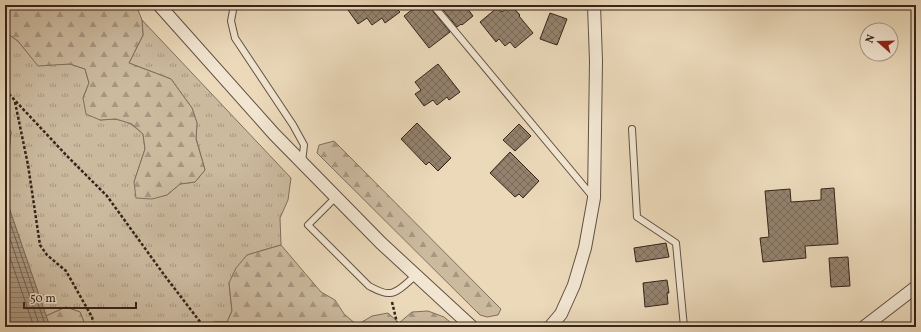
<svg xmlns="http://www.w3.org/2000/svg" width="921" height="332" viewBox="0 0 921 332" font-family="Vollkorn,serif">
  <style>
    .grass { fill: url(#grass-tufts); stroke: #806f5d }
    .forest { fill: url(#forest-firs); stroke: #806f5d }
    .water { fill: url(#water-rules); stroke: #7d6b5a }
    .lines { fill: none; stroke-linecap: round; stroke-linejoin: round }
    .shore { stroke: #716050; stroke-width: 1 }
    .building { fill: url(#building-cross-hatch); stroke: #35241b }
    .service-casing { stroke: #625143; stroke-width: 8 }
    .minor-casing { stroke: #625143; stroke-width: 14 }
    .path { stroke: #35241b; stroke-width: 2.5; stroke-dasharray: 3 2; stroke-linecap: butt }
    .service { stroke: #f2e6d2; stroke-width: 6 }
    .minor { stroke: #f2e6d2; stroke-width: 12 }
  </style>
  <defs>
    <pattern id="grass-tufts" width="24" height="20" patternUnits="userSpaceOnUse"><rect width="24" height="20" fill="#ccba9f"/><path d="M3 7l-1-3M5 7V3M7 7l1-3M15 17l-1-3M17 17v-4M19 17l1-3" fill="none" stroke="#a69781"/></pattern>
    <pattern id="forest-firs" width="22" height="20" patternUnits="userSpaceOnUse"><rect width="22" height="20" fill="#ccba9f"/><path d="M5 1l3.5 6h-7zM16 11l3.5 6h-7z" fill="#a69781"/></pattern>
    <pattern id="water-rules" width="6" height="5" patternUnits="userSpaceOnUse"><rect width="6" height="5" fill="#ad9b84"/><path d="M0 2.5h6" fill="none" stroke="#8e7e6b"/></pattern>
    <pattern id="building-cross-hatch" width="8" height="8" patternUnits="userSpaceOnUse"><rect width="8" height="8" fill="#94826e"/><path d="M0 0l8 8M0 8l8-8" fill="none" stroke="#7a6a5a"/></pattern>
  </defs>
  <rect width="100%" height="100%" fill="#ebd9ba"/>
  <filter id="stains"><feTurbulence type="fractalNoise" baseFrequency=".005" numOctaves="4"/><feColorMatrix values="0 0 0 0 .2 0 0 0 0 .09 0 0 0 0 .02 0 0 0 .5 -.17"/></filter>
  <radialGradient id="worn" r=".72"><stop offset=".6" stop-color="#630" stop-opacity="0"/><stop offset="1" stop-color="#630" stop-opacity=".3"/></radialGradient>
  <path class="grass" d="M142,20L291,178L288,200L280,218L281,245L247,255L229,283L232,311L227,322H214L212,327H86L80,312L66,307L46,316L5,196L11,132L5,119V32L18,41L38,65L70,64L85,69L89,83L83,98L100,120C122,118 127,120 143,134L145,149L134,182L167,195L180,184L195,182L205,170L196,138L197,123L192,108L171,79L129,63L143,35Z"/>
  <g class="forest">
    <polygon points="5,5 136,5 142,20 143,35 129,63 171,79 192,108 197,123 196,139 205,170 195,182 180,184 167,195 152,199 136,198 134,182 145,149 143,134 132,124 116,119 100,120 86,114 83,98 89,83 85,69 70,64 38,66 18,41 5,32"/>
    <polygon points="5,119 11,132 5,189"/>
    <polygon points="334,141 501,309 498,315 487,317 480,315 317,153 319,145"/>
    <polygon points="281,245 321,292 335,300 344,314 357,325 372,316 388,313 399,323 412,312 428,311 444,317 456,327 212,327 214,322 227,322 232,311 229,283 236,268 247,255"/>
    <polygon points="66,307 80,312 86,327 50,327 46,316"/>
  </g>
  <polygon class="water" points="5,196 50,327 5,327"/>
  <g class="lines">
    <g class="shore">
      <polyline points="5,208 46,327"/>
      <polyline points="5,224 40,327"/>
      <polyline points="5,243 34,327"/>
    </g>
  </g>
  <g class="building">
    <polygon points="355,5 400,5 396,8 400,12 385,23 382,18 372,25 367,18 358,24 348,10"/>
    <polygon points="418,5 429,5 430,8 450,32 429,48 404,16"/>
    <polygon points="439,5 465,5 473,16 462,25 461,24 457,27"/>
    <polygon points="511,5 520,15 519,16 533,33 515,48 510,42 505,46 499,39 496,42 480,22 498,7 502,12"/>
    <polygon points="550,13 567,19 557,45 540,39"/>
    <polygon points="438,64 460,92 449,100 447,97 437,105 433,100 424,106 415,94 421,90 415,82"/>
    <polygon points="417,123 451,158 438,171 429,162 426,165 401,139"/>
    <polygon points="519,124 531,136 515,151 503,140"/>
    <polygon points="510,152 539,181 523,198 519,194 515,197 490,173"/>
    <polygon points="834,188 838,244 805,246 806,258 763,262 760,238 769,237 765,191 790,189 791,202 821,200 821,189"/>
    <polygon points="666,243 669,257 636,262 634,248"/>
    <polygon points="848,257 850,286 831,287 829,258"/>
    <polygon points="667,280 669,293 667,293 668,304 645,307 643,283"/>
  </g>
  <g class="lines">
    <g class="service-casing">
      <g id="service">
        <polyline points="234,5 231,21 235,38 293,125 304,145 302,162"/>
        <polyline points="433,5 593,197"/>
        <polyline points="632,129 637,217 676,243 684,327"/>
        <path d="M336,197L308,225L369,286C375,289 383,294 390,293C398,293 410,280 416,275"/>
      </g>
    </g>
    <g class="minor-casing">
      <g id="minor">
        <polyline points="159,5 274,134 381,243 472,327"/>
        <polyline points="550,327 561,314 574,285 585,248 594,198 596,61 594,5"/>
        <polyline points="864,327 916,287"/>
      </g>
    </g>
    <g class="path">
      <polyline points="5,91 8,93 68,157 107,196 165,276 204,327"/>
      <polyline points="15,102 28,165 40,245 47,255 66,271 92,317 94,327"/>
      <polyline points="392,302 398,327"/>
    </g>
    <use href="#service" class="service"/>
    <use href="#minor" class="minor"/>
  </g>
  <rect width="921" height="332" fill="none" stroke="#ebd9ba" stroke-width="20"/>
  <rect x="6" y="6" width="909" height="320" fill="none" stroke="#35241b" stroke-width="2"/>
  <rect x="10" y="10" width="901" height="312" fill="none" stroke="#35241b"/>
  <g transform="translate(879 42) rotate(290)"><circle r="19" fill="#f2e6d2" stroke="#a69889"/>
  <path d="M0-3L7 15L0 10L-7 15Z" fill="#8f2418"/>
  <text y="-6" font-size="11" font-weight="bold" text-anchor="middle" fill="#35241b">N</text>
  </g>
  <path d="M24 302v6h112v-6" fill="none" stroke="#35241b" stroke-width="2"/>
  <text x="30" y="302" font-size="12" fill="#35241b" stroke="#f2e6d2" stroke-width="3" paint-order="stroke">50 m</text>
  <rect width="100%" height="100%" filter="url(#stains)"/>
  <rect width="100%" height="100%" fill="url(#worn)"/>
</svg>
